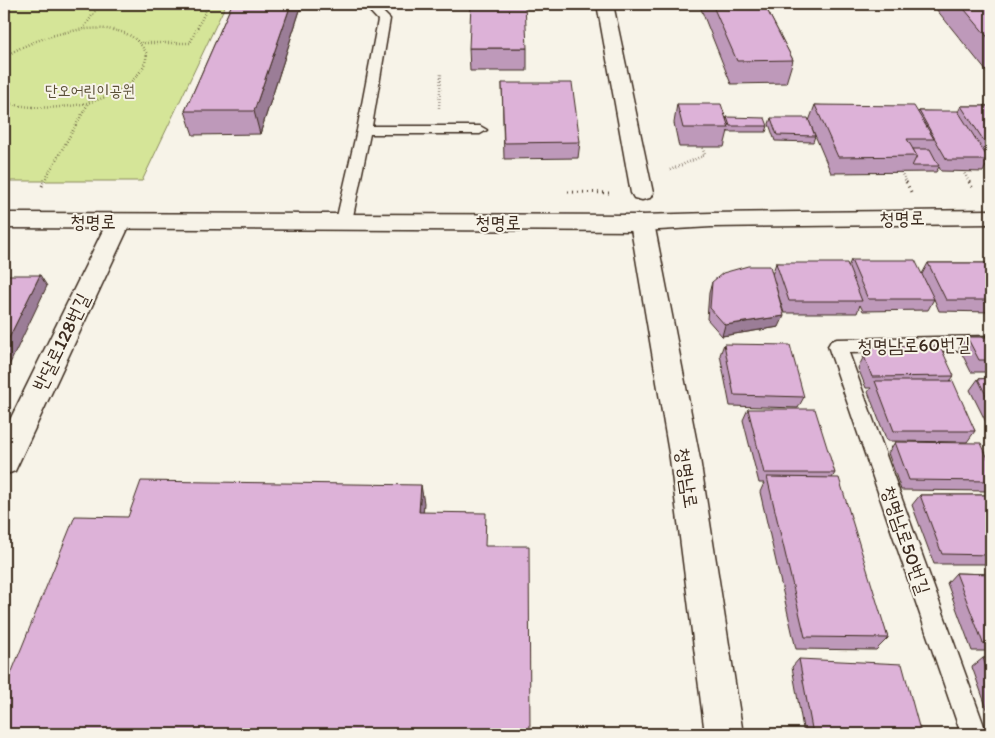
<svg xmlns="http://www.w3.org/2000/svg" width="995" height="738" viewBox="0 0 995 738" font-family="Itim,'Poor Story',sans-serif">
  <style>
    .green { fill: #d5e598; stroke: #88885b }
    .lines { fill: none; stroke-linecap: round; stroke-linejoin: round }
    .lane-casing { stroke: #3b2a1e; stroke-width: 3 }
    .street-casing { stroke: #3b2a1e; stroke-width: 3 }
    .secondary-casing { stroke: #3b2a1e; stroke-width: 3 }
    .path-far1 { stroke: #3b2a1e; stroke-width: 2.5; stroke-dasharray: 0.5 2.5; stroke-linecap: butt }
    .path { stroke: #3b2a1e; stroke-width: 3; stroke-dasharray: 1 4; stroke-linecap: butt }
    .lane { fill: #f7f3e8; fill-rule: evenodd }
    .street { fill: #f7f3e8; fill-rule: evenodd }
    .secondary { fill: #f7f3e8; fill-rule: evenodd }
    .wall { fill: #be99ba; stroke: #3b2a1e }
    .shaded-wall { fill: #9b7d97; stroke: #3b2a1e }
    .building { fill: #ddb2d8; stroke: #3b2a1e }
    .labels { text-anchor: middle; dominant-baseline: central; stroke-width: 4; stroke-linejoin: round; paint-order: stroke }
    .far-park-label { font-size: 16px; fill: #5a4f36; stroke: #f7f3e8 }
    .street-label { font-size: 19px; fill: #3b2a1e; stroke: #f7f3e8 }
  </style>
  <rect width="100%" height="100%" fill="#f7f3e8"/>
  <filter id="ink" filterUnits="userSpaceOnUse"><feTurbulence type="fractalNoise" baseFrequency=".02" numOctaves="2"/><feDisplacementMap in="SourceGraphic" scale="10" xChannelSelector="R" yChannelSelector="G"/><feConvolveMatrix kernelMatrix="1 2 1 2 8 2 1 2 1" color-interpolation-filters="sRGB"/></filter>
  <g filter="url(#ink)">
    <polygon class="green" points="4,4 226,4 142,181 4,181"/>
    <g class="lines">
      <g class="lane-casing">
        <g id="lane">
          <polygon points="363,4 375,4 390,19 372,126 480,126 487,130 480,134 370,134 352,221 350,225 344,226 338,225 336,221 357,130 378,20"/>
          <polygon points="991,336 991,350 849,353 987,734 961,734 828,346 831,341 837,339"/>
        </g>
      </g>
      <g class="street-casing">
        <g id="street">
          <polygon points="597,4 613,4 653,193 650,198 642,200 634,198 631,193"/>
          <polygon points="119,214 127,217 131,222 15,471 4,475 4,432 107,222 111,217"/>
          <polygon points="642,215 650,218 654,223 700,459 743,734 705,734 670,459 630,223 634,218"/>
        </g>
      </g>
      <g class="secondary-casing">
        <polygon id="secondary" points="991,210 991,224 711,227 642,231 4,228 4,213 642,215 711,213"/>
      </g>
      <g class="path-far1">
        <polyline points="83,29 100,4"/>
        <polyline points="141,43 190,43 209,4"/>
        <path d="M4,57C34,38 94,18 129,35C137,39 142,46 147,54C146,59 145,64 142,69C116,108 45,114 4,102"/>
        <polyline points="439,108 441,73"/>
        <polyline points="4,111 12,107"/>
        <polyline points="670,170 705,155 702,147"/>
        <polyline points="963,171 970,183"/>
        <polyline points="901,172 907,183"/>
        <polyline points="43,183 89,102"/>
      </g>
      <g class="path">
        <polyline points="906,182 911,192"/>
        <polyline points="969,182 974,190"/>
        <polyline points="42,186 44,182"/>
        <polyline points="568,192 612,193"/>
      </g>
      <use href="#lane" class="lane"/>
      <use href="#street" class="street"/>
      <use href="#secondary" class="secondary"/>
    </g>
    <g class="wall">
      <polygon points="232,4 302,4 260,134 193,135 185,111"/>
      <polygon points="699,4 764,4 793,60 786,83 731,84"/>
      <polygon points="932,4 991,4 991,77"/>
      <polygon points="469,48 527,48 527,71 470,71"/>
      <polygon points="502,83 580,142 578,158 504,159"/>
      <polygon points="677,104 726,120 727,117 768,126 766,132 728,132 728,131 724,147 679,147 674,123"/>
      <polygon points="815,105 918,112 919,111 958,112 961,106 991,106 991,166 986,166 983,172 941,171 939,167 936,172 831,173 809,121"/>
      <polygon points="771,118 815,136 813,142 775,141 769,124"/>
      <polygon points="851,260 922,274 928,263 991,263 991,312 939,311 934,299 928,310 863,311 860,305 857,313 784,313 772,275 776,263 848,267"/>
      <polygon points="712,282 779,327 722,336 707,319 709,293"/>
      <polygon points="967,337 991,337 991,372 971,372 959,348"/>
      <polygon points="724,344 804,397 798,408 730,406 720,355"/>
      <polygon points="864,356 954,376 950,381 975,431 967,442 887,441 868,392 871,388 866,388 858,368"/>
      <polygon points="991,378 991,428 989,428 970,390 978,379"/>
      <polygon points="748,409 835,473 832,478 888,638 876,650 796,649 760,492 764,483 759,483 743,420"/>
      <polygon points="895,442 991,465 991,488 989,491 901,490 888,453"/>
      <polygon points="920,495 991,495 991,564 934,564 912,505"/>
      <polygon points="956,573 991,574 991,651 972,651 947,583"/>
      <polygon points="983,658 991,658 991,720 972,667"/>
      <polygon points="799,659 921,734 804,734 792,667"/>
    </g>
    <g class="shaded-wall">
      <polygon points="291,4 302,4 260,134 254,111"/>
      <polygon points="40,275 47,286 4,376 4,348"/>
      <polygon points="784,316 779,327 722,336 725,325"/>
      <polygon points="421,485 424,503 422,529 419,512"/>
    </g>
    <g class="building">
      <polygon points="232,4 291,4 254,111 185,111"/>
      <polygon points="471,4 525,4 527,48 469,48"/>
      <polygon points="712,4 764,4 793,60 737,61"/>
      <polygon points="960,4 991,4 991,41"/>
      <polygon points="502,83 572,83 580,142 504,143"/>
      <polygon points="677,104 721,104 729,128 683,128"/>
      <polygon points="815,105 914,106 934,139 907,139 917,156 838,157"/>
      <polygon points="961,106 991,106 991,150 990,150"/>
      <polygon points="919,111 958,111 989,160 947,160"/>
      <polygon points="727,117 765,118 768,126 730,126"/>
      <polygon points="771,118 808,118 815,136 777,135"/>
      <polygon points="913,149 930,149 939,166 912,166 917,156"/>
      <polygon points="851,260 915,260 934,299 868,299"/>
      <polygon points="776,263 847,263 862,301 789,301"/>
      <polygon points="928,263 991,263 991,300 946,300"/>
      <polygon points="748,266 770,266 784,316 725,325 710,308 712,282 723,273"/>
      <polygon points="4,275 40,275 4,348"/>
      <polygon points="967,337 991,337 991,360 979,360"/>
      <polygon points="724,344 790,345 804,397 734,395"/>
      <polygon points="940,346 954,376 872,377 864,356 870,347"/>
      <polygon points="991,378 991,405 978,379"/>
      <polygon points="875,381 953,381 975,431 894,431"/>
      <polygon points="748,409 815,409 835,473 764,473"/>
      <polygon points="895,442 981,443 991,465 991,481 909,480"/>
      <polygon points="767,477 839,478 888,638 805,637"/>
      <polygon points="141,481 421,485 419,512 486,513 485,546 529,546 530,734 4,734 4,691 75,516 128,517"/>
      <polygon points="920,495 991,495 991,555 942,554"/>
      <polygon points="956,573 991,574 991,643 983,643"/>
      <polygon points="983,658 991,658 991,681"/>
      <polygon points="799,659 902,664 921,734 813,734"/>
    </g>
  </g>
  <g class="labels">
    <g class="far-park-label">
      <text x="90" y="90">단오어린이공원</text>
    </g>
    <g class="street-label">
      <text transform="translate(902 218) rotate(-1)">청명로</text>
      <text x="93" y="221">청명로</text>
      <text x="498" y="222">청명로</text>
      <text transform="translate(61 342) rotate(-64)">반달로128번길</text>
      <text transform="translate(914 345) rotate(-1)">청명남로60번길</text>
      <text transform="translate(687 478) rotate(81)">청명남로</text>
      <text transform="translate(906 540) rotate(71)">청명남로50번길</text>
    </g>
  </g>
  <rect width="995" height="738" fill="none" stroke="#f7f3e8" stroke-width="20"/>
  <rect x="10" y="10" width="975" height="718" fill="none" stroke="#3b2a1e" stroke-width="2" filter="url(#ink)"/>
</svg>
